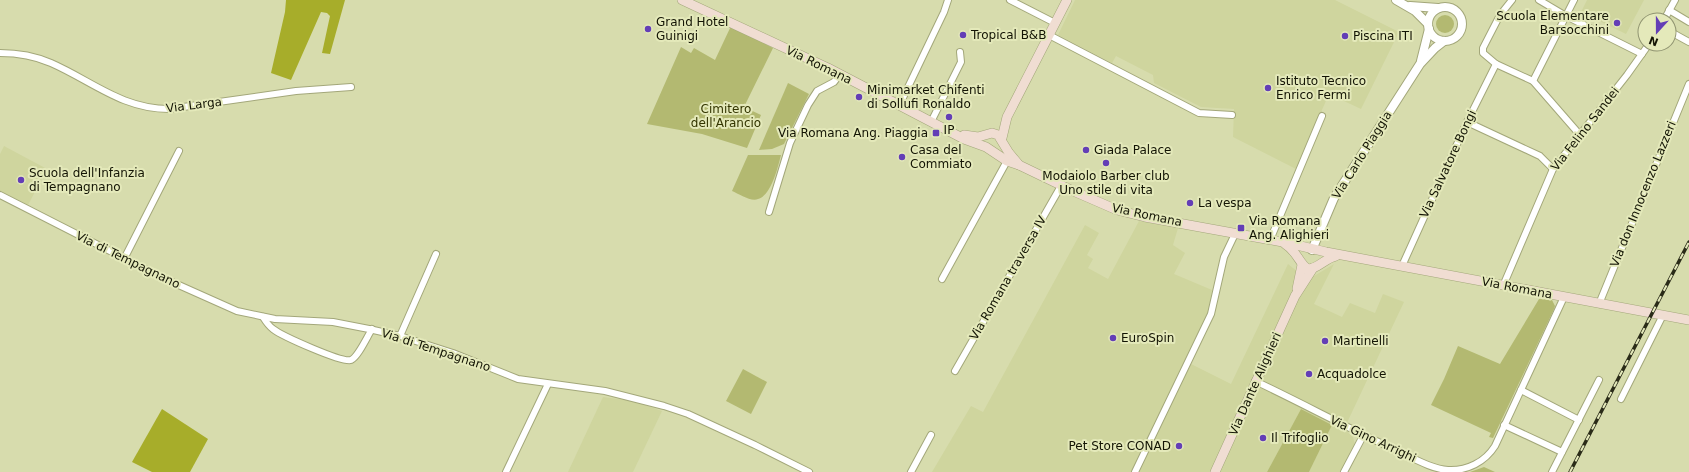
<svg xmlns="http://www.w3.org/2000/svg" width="1689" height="472" viewBox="0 0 1689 472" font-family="'DejaVu Sans',sans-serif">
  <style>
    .built { fill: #cfd59e }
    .green { fill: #b3b971 }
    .forest { fill: #a7ad2a }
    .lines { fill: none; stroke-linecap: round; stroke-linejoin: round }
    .minor-casing { stroke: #a3a77a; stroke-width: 8 }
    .tertiary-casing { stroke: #a3a77a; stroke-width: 10 }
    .secondary-casing { stroke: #a3a77a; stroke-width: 10 }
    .minor { stroke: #fff; stroke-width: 6 }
    .tertiary { stroke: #fff; stroke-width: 8 }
    .secondary { stroke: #f0ddd2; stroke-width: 9 }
    .rail-casing { stroke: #2a2b18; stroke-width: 3.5 }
    .rail { stroke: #e4e9ba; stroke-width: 2; stroke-dasharray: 6; stroke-linecap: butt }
    .poi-dot { fill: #633eb6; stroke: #e4e9ba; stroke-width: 1.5 }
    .labels { text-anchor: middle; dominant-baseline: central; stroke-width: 4; stroke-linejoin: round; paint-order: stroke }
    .poi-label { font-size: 12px; fill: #131404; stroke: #e4e9ba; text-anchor: start }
    .street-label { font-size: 12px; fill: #131404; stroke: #e4e9ba }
    .park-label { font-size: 12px; fill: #333500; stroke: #e4e9ba }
  </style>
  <rect width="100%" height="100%" fill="#d7dcad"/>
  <g class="built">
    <polygon points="1075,0 1335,0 1399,32 1361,109 1329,94 1296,169 1233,137 1234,109 1201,107 1154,83 1153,75 1116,56 1112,63 1058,35"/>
    <polygon points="1587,0 1644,0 1626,34 1581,12"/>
    <polygon points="4,146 47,169 28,205 0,191 0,154"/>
    <polygon points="1139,221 1178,228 1173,245 1185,253 1174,274 1212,290 1208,314 1187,362 1231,384 1288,264 1298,272 1314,276 1334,264 1314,304 1342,317 1350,303 1375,313 1383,294 1404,302 1344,429 1353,437 1355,445 1340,472 1309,472 1332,425 1301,409 1267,472 932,472 971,406 983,412 1085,225 1099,233 1087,255 1093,259 1088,268 1108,279"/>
    <polygon points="603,397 633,401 662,411 633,472 568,472"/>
  </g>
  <g class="green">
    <circle cx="1445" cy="24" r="9"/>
    <polygon points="731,26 773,48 744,107 761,115 747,148 702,134 647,124 681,47 691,53 694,48 715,60"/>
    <polygon points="788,83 809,94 784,144 772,149 759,150"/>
    <path d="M748,155H781C778,167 771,196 758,199C751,202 739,194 732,191Z"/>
    <polygon points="1539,299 1552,300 1555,306 1554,309 1493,438 1489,437 1491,433 1431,405 1444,379 1458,346 1500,364"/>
    <polygon points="743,369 767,382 751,414 726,401"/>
    <polygon points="1301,409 1332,425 1309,472 1267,472"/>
    <polygon points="1484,467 1495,472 1470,472"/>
  </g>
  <g class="forest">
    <polygon points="286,0 345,0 330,54 322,53 330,16 327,13 321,12 291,80 271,73 285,12"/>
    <polygon points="162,409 208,439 190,472 152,472 132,462"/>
  </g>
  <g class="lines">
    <g class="minor-casing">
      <g id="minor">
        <polyline points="1010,0 1055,23"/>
        <polyline points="1512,0 1500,15 1483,48 1483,53 1496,64 1533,81 1580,135"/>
        <polyline points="1539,0 1566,16 1642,54"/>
        <polyline points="1669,10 1689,22"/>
        <polyline points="1664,20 1675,0"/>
        <polyline points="1669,31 1689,42"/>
        <polyline points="1049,35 1199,113 1232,115"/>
        <path d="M0,53C17,53 35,56 51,63C92,81 122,109 169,109L296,91L351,87"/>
        <polyline points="1533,81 1574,0"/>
        <polyline points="899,106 944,12 948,0"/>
        <polyline points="931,122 961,62 960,52"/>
        <polyline points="1467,122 1540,156 1553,169"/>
        <polyline points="0,195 163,278 237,311 275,319 333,322 369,329 400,336 453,353 518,379 605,391 664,406 688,414 755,445 809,472"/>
        <polyline points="769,212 790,143 808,105 817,91 834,82 840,74"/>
        <polyline points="1270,240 1322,116"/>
        <polyline points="124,259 179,151"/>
        <polyline points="1402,266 1467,122 1496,64"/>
        <polyline points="942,279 1007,161"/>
        <polyline points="1503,286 1553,169 1627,75 1649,44"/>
        <polyline points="1599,304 1689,84"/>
        <path d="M263,317C266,322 269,326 273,329C282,336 342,363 351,360C358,357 367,337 372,329"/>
        <polyline points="400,336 436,254"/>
        <polyline points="955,371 1061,186"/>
        <path d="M1255,381C1304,404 1351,430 1400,452C1415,459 1432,469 1448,470C1467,471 1485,462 1495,446L1564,297"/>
        <polyline points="1521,390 1579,420"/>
        <polyline points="1621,399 1663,315"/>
        <polyline points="1504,425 1562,452"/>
        <polyline points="506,472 548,384"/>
        <polyline points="911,472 931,435"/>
        <polyline points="1135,472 1211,314 1224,257 1235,234"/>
        <polyline points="1344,472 1363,436"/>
        <polyline points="1552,472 1599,380"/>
      </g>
    </g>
    <g class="tertiary-casing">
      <g id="tertiary">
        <polyline points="1396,0 1415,11 1428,24"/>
        <polyline points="1410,6 1438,8"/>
        <circle cx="1445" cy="24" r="17"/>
        <polyline points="1421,61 1429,29"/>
        <polyline points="1312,250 1334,198 1420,64 1435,48 1444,41"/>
      </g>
    </g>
    <g class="secondary-casing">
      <g id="secondary">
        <polyline points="682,0 828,68 964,139 986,147 1007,161 1019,165 1071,190 1117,210 1145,217 1288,243 1326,252 1689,320"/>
        <polyline points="964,135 978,137 992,133 998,135 1009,153 1019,165"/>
        <polyline points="1002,138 1007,117 1067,0"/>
        <path d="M1285,244C1298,252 1299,264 1308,269C1318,269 1325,258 1336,256"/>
        <polyline points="1297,289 1302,265"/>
        <polyline points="1215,472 1295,296 1313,268"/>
      </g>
    </g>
    <use href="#minor" class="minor"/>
    <use href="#tertiary" class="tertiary"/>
    <use href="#secondary" class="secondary"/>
    <g class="rail-casing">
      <polyline id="rail" points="1570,472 1689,242"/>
    </g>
    <use href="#rail" class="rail"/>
  </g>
  <g class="poi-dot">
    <circle cx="1617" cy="23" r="4"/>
    <circle cx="648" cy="29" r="4"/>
    <circle cx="963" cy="35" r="4"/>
    <circle cx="1345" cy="36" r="4"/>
    <circle cx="1268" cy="88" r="4"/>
    <circle cx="859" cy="97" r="4"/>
    <circle cx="949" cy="117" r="4"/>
    <rect x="932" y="129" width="8" height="8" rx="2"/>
    <circle cx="1086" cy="150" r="4"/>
    <circle cx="902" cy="157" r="4"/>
    <circle cx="1106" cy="163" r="4"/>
    <circle cx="21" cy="180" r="4"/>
    <circle cx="1190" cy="203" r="4"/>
    <rect x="1237" y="224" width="8" height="8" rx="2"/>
    <circle cx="1113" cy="338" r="4"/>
    <circle cx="1325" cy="341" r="4"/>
    <circle cx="1309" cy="374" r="4"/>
    <circle cx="1263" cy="438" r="4"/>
    <circle cx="1179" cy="446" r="4"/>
  </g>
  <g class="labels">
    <g class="poi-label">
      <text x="1609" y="16" text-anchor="end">Scuola Elementare<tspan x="1609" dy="14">Barsocchini</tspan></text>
      <text x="656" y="22">Grand Hotel<tspan x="656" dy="14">Guinigi</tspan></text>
      <text x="971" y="35">Tropical B&amp;B</text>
      <text x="1353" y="36">Piscina ITI</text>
      <text x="1276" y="81">Istituto Tecnico<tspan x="1276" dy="14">Enrico Fermi</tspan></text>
      <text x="867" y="90">Minimarket Chifenti<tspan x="867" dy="14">di Sollufi Ronaldo</tspan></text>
      <text x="949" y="130" text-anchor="middle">IP</text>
      <text x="928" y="133" text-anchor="end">Via Romana Ang. Piaggia</text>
      <text x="910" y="150">Casa del<tspan x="910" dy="14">Commiato</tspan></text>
      <text x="1094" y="150">Giada Palace</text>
      <text x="29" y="173">Scuola dell'Infanzia<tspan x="29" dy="14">di Tempagnano</tspan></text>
      <text x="1106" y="176" text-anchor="middle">Modaiolo Barber club<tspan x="1106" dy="14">Uno stile di vita</tspan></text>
      <text x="1198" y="203">La vespa</text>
      <text x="1249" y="221">Via Romana<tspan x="1249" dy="14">Ang. Alighieri</tspan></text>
      <text x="1121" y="338">EuroSpin</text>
      <text x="1333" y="341">Martinelli</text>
      <text x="1317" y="374">Acquadolce</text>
      <text x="1271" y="438">Il Trifoglio</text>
      <text x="1171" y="446" text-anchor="end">Pet Store CONAD</text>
    </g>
    <g class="street-label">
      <text transform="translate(819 65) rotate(26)">Via Romana</text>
      <text transform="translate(194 105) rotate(-7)">Via Larga</text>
      <text transform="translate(1585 129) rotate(-52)">Via Felino Sandei</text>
      <text transform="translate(1362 155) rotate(-58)">Via Carlo Piaggia</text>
      <text transform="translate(1448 164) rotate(-65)">Via Salvatore Bongi</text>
      <text transform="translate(1643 194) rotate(-68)">Via don Innocenzo Lazzeri</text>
      <text transform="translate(1147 215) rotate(12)">Via Romana</text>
      <text transform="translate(128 260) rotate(26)">Via di Tempagnano</text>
      <text transform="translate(1008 278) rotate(-60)">Via Romana traversa IV</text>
      <text transform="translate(1517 288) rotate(11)">Via Romana</text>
      <text transform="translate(436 350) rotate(18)">Via di Tempagnano</text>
      <text transform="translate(1255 384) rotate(-66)">Via Dante Alighieri</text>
      <text transform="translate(1373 439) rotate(25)">Via Gino Arrighi</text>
    </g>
    <g class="park-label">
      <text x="726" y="109">Cimitero<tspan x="726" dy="14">dell'Arancio</tspan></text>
    </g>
  </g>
  <g transform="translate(1657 32) rotate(201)"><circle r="19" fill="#e4e9ba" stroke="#909471"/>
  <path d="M0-3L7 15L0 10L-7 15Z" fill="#633eb6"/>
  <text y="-6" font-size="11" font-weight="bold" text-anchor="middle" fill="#131404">N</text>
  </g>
</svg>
